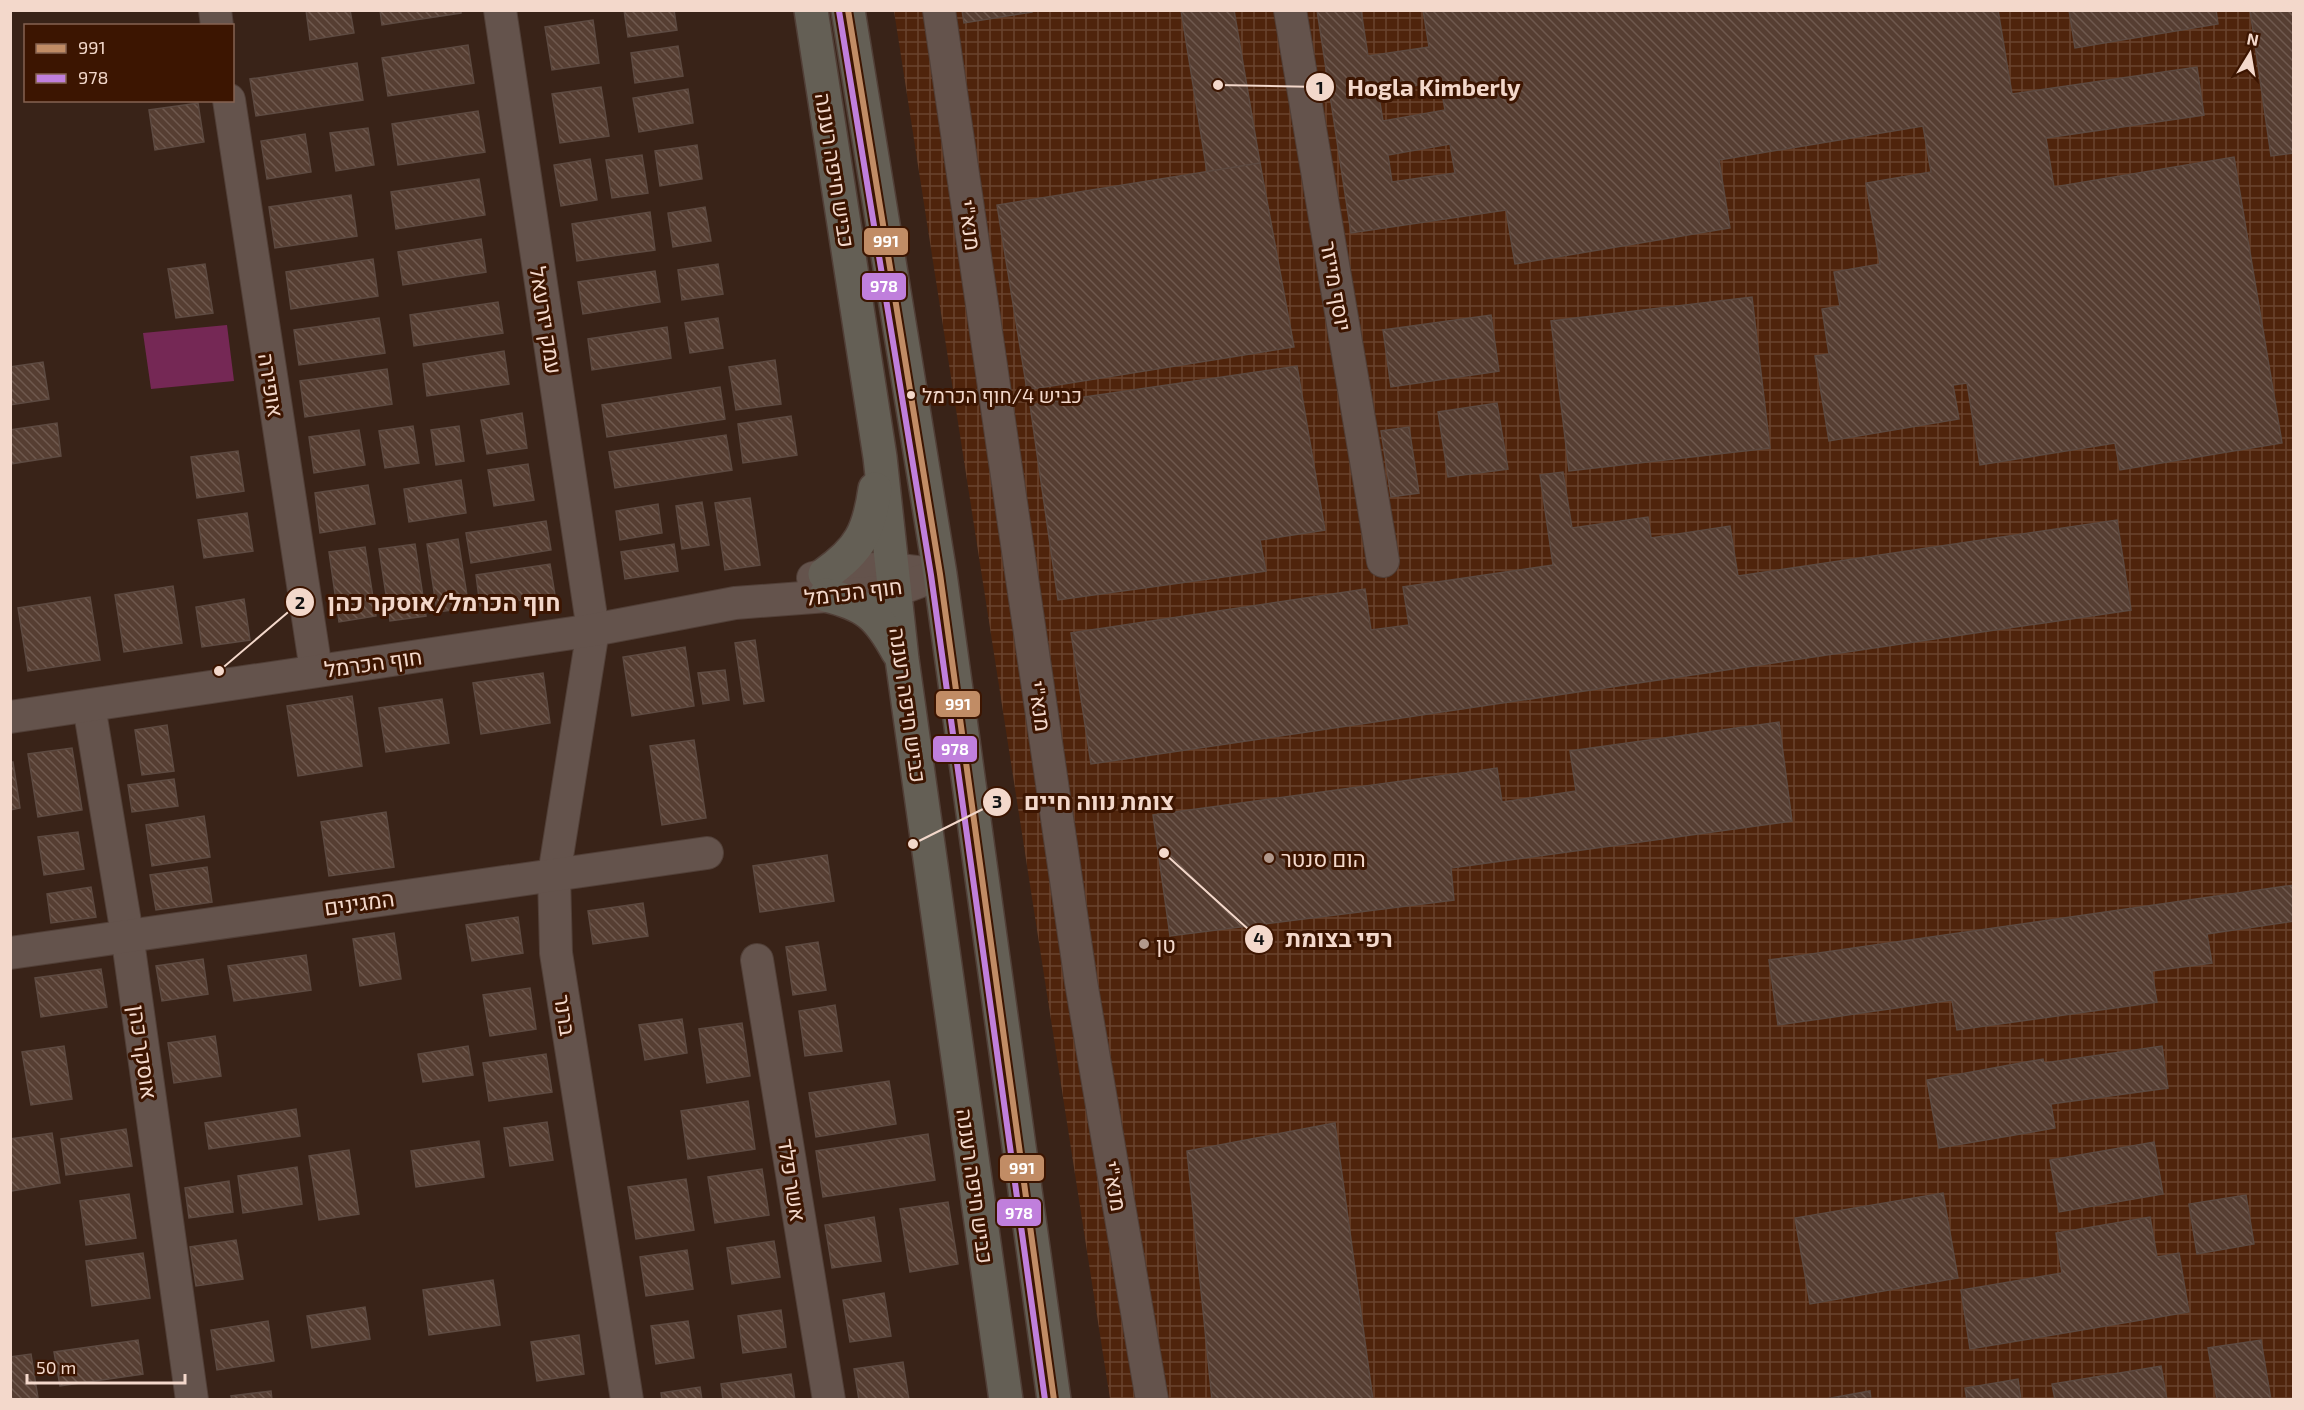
<svg xmlns="http://www.w3.org/2000/svg" width="2304" height="1410" viewBox="0 0 2304 1410" font-family="'Exo 2',Heebo,sans-serif">
  <style>
    .industrial { fill: url(#industrial-grid) }
    .park { fill: #752855 }
    .building { fill: url(#building-back-hatch); stroke: #5d4a41; stroke-width: 1.5; fill-rule: evenodd }
    .lines { fill: none; stroke-linecap: round; stroke-linejoin: round }
    .minor-casing { stroke: #513f37; stroke-width: 34 }
    .highway-casing { stroke: #513f37; stroke-width: 36 }
    .minor { stroke: #64534c; stroke-width: 32 }
    .highway { stroke: #645f55; stroke-width: 33 }
    .bus-1-casing { stroke: #3c1501; stroke-width: 10 }
    .bus-2-casing { stroke: #3c1501; stroke-width: 10 }
    .bus-1 { stroke: #c18c65; stroke-width: 6 }
    .bus-2 { stroke: #c07fdc; stroke-width: 6 }
    .bus-dot { fill: #f3d8cb; stroke: #3c1501; stroke-width: 2 }
    .poi-dot { fill: #b2998c; stroke: #3c1501; stroke-width: 2 }
    .labels { text-anchor: middle; dominant-baseline: central; stroke-width: 6; stroke-linejoin: round; paint-order: stroke }
    .bus-label { font-size: 20px; fill: #f3d8cb; stroke: #3c1501; text-anchor: start }
    .street-label { font-size: 22px; fill: #f3d8cb; stroke: #3c1501 }
    .poi-label { font-size: 22px; fill: #f3d8cb; stroke: #3c1501; text-anchor: start }
    .leader { fill: none; stroke: #f3d8cb; stroke-width: 2 }
    .callout-dot { fill: #f3d8cb; stroke: #3c1501; stroke-width: 2 }
    .mark-label { font-size: 18px; text-anchor: middle; font-weight: bold; fill: #111 }
    .callout-label { font-size: 24px; text-anchor: middle; font-weight: bold; fill: #f3d8cb; stroke: #3c1501; stroke-width: 6; stroke-linejoin: round; paint-order: stroke }
    .line-badge { stroke: #3c1501; stroke-width: 2 }
    .badge-label { font-size: 16px; text-anchor: middle; font-weight: bold; fill: #fff }
  </style>
  <defs>
    <pattern id="industrial-grid" width="8" height="8" patternUnits="userSpaceOnUse" patternTransform="scale(1.5)"><rect width="8" height="8" fill="#4f240c"/><path d="M0 4h8M4 0v8" fill="none" stroke="#69432e"/></pattern>
    <pattern id="building-back-hatch" width="6" height="6" patternUnits="userSpaceOnUse" patternTransform="scale(1.5)"><rect width="6" height="6" fill="#563e32"/><path d="M-1 5l2 2M0 0l6 6M5-1l2 2" fill="none" stroke="#6f594e"/></pattern>
  </defs>
  <rect width="100%" height="100%" fill="#392318"/>
  <polygon class="industrial" points="894,11 2293,11 2293,1399 1110,1399"/>
  <polygon class="park" points="227,325 234,381 151,389 143,333"/>
  <g class="building">
    <polygon points="306,10 350,10 354,33 310,40"/>
    <polygon points="380,10 461,10 461,13 382,25"/>
    <polygon points="624,10 674,10 677,30 628,37"/>
    <polygon points="962,10 1032,10 1032,12 964,23"/>
    <polygon points="1181,10 1234,10 1260,163 1207,172"/>
    <path d="M1317,10H1361L1368,56L1429,47L1423,10H1998L2012,94L2197,67L2204,115L2046,138L2054,187L2234,157L2282,443L2120,470L2115,443L1980,465L1967,383L1953,385L1959,419L1829,441L1815,356L1829,354L1822,309L1840,306L1834,272L1880,264L1866,183L1931,172L1923,126L1719,160L1730,228L1515,264L1506,210L1351,233ZM1440,82L1445,110L1383,121L1378,91ZM1450,144L1455,173L1392,182L1388,155Z"/>
    <polygon points="2069,10 2216,10 2218,24 2075,48"/>
    <polygon points="2250,10 2294,10 2294,153 2271,156"/>
    <polygon points="593,20 599,63 552,70 545,27"/>
    <polygon points="468,45 474,83 388,96 382,58"/>
    <polygon points="678,46 683,76 635,83 631,53"/>
    <polygon points="357,63 363,100 256,116 250,79"/>
    <polygon points="601,87 609,136 560,143 552,94"/>
    <polygon points="688,89 693,123 639,132 633,98"/>
    <polygon points="198,103 204,142 155,150 149,110"/>
    <polygon points="478,111 485,152 398,165 392,124"/>
    <polygon points="368,128 374,165 336,171 330,133"/>
    <polygon points="305,134 311,172 267,179 261,141"/>
    <polygon points="697,145 702,179 660,186 655,151"/>
    <polygon points="642,155 648,193 612,198 606,160"/>
    <polygon points="590,159 597,200 561,206 554,165"/>
    <polygon points="1260,163 1294,347 1027,390 997,205"/>
    <polygon points="479,179 485,215 396,229 391,192"/>
    <polygon points="351,195 357,236 275,248 269,207"/>
    <polygon points="705,207 711,241 673,247 668,213"/>
    <polygon points="650,212 655,250 577,261 572,224"/>
    <polygon points="481,239 486,272 403,285 398,252"/>
    <polygon points="373,259 378,296 291,309 286,272"/>
    <polygon points="205,264 213,313 176,318 168,269"/>
    <polygon points="718,264 723,294 682,300 678,270"/>
    <polygon points="655,271 660,302 583,314 578,282"/>
    <polygon points="1752,297 1770,448 1569,471 1551,321"/>
    <polygon points="498,302 503,333 414,346 410,315"/>
    <polygon points="1491,315 1499,371 1391,387 1383,330"/>
    <polygon points="379,318 385,353 299,365 294,330"/>
    <polygon points="718,318 723,348 690,353 685,323"/>
    <polygon points="667,327 671,358 592,370 588,339"/>
    <polygon points="504,351 509,384 427,396 423,364"/>
    <polygon points="775,360 781,404 736,410 729,367"/>
    <polygon points="43,362 49,399 10,405 10,367"/>
    <polygon points="1297,366 1325,530 1260,540 1266,571 1058,600 1030,405"/>
    <polygon points="387,369 392,404 305,417 300,381"/>
    <polygon points="720,387 725,419 607,437 602,405"/>
    <polygon points="1497,403 1508,469 1448,477 1438,412"/>
    <polygon points="522,413 527,448 487,454 481,420"/>
    <polygon points="791,416 797,455 743,463 738,424"/>
    <polygon points="57,423 61,456 10,464 10,430"/>
    <polygon points="413,426 419,463 385,468 379,431"/>
    <polygon points="459,426 464,461 436,465 431,430"/>
    <polygon points="1409,427 1419,493 1391,497 1381,431"/>
    <polygon points="359,430 365,465 314,473 309,437"/>
    <polygon points="726,435 732,470 615,488 609,452"/>
    <polygon points="238,451 244,491 197,498 191,457"/>
    <polygon points="528,464 534,500 494,506 488,470"/>
    <polygon points="1563,472 1572,528 1648,517 1651,538 1730,526 1738,576 2117,520 2131,610 1091,764 1071,633 1365,589 1371,630 1409,625 1403,587 1553,565 1540,475"/>
    <polygon points="461,480 466,513 409,522 404,489"/>
    <polygon points="368,485 375,524 320,533 315,493"/>
    <polygon points="750,498 760,565 725,570 715,503"/>
    <polygon points="702,502 709,545 682,549 676,506"/>
    <polygon points="658,504 662,533 620,540 616,511"/>
    <polygon points="247,513 253,551 204,558 198,520"/>
    <polygon points="546,521 551,550 471,563 466,533"/>
    <polygon points="458,539 469,608 437,612 427,544"/>
    <polygon points="415,544 426,616 390,621 379,549"/>
    <polygon points="674,544 678,571 625,579 621,552"/>
    <polygon points="365,547 376,616 339,622 329,552"/>
    <polygon points="550,564 555,595 480,606 476,575"/>
    <polygon points="173,586 182,643 124,652 115,595"/>
    <polygon points="90,597 100,660 28,671 18,608"/>
    <polygon points="244,599 250,640 202,647 196,607"/>
    <polygon points="755,640 764,701 744,704 735,643"/>
    <polygon points="685,647 694,706 632,716 623,657"/>
    <polygon points="725,670 729,700 703,704 698,673"/>
    <polygon points="543,673 550,723 481,734 473,683"/>
    <polygon points="352,696 362,766 298,776 287,706"/>
    <polygon points="442,699 449,743 386,752 379,708"/>
    <polygon points="1779,722 1792,821 1451,868 1454,900 1170,936 1153,815 1497,768 1502,802 1576,791 1570,751"/>
    <polygon points="167,725 174,771 142,775 135,730"/>
    <polygon points="694,740 706,818 662,825 650,746"/>
    <polygon points="72,748 82,810 38,817 28,754"/>
    <polygon points="10,762 13,762 20,808 10,810"/>
    <polygon points="174,779 178,806 132,812 128,785"/>
    <polygon points="386,812 394,867 329,876 321,822"/>
    <polygon points="204,816 210,857 152,866 146,825"/>
    <polygon points="78,832 84,869 44,875 38,837"/>
    <polygon points="827,855 834,901 760,912 753,866"/>
    <polygon points="207,867 212,902 156,910 150,875"/>
    <polygon points="2294,885 2294,921 2207,934 2212,963 2152,971 2157,1002 1957,1030 1952,1000 1778,1025 1769,960"/>
    <polygon points="91,887 96,917 51,923 47,894"/>
    <polygon points="643,903 648,936 593,944 588,911"/>
    <polygon points="518,917 523,953 472,961 466,925"/>
    <polygon points="394,933 401,979 360,986 353,939"/>
    <polygon points="818,942 826,990 793,995 786,947"/>
    <polygon points="306,955 311,990 234,1001 228,966"/>
    <polygon points="203,959 208,994 162,1001 156,966"/>
    <polygon points="101,969 107,1007 41,1017 35,978"/>
    <polygon points="530,988 536,1029 490,1036 483,995"/>
    <polygon points="835,1005 842,1051 805,1056 799,1011"/>
    <polygon points="682,1019 687,1053 645,1060 639,1025"/>
    <polygon points="742,1023 750,1076 707,1083 699,1029"/>
    <polygon points="215,1036 221,1076 174,1083 168,1043"/>
    <polygon points="64,1046 72,1099 31,1105 22,1052"/>
    <polygon points="468,1046 473,1075 423,1082 418,1054"/>
    <polygon points="2162,1046 2168,1088 2051,1104 2055,1128 1939,1148 1927,1080 2043,1059 2044,1063"/>
    <polygon points="546,1054 552,1092 489,1101 483,1063"/>
    <polygon points="889,1081 896,1124 816,1137 809,1093"/>
    <polygon points="748,1101 755,1149 688,1159 681,1111"/>
    <polygon points="296,1109 300,1136 209,1149 205,1123"/>
    <polygon points="547,1122 553,1160 510,1166 504,1128"/>
    <polygon points="1335,1123 1373,1400 1212,1400 1187,1151"/>
    <polygon points="126,1129 132,1166 66,1175 61,1139"/>
    <polygon points="52,1133 60,1183 11,1191 10,1139"/>
    <polygon points="928,1134 935,1180 823,1197 816,1151"/>
    <polygon points="479,1141 484,1177 416,1187 411,1151"/>
    <polygon points="2154,1142 2163,1194 2059,1212 2050,1160"/>
    <polygon points="349,1150 359,1214 319,1220 309,1156"/>
    <polygon points="297,1167 302,1204 243,1213 238,1176"/>
    <polygon points="762,1169 769,1215 715,1223 708,1177"/>
    <polygon points="686,1179 694,1230 636,1239 628,1187"/>
    <polygon points="229,1181 233,1212 189,1218 185,1188"/>
    <polygon points="1943,1193 1958,1278 1810,1304 1795,1218"/>
    <polygon points="129,1194 136,1238 86,1245 80,1201"/>
    <polygon points="2246,1195 2254,1244 2197,1254 2189,1204"/>
    <polygon points="948,1202 958,1264 910,1272 900,1209"/>
    <polygon points="874,1217 881,1261 832,1268 825,1225"/>
    <polygon points="2150,1217 2157,1257 2179,1253 2189,1312 1970,1349 1961,1290 2062,1273 2056,1233"/>
    <polygon points="236,1240 243,1279 196,1286 190,1247"/>
    <polygon points="774,1241 780,1277 732,1284 727,1248"/>
    <polygon points="687,1250 693,1289 646,1296 640,1257"/>
    <polygon points="143,1253 150,1298 92,1306 86,1261"/>
    <polygon points="493,1280 500,1325 429,1335 423,1290"/>
    <polygon points="884,1293 891,1336 850,1342 843,1300"/>
    <polygon points="365,1307 370,1339 312,1348 307,1316"/>
    <polygon points="781,1310 786,1347 743,1353 738,1316"/>
    <polygon points="268,1321 274,1361 217,1370 211,1330"/>
    <polygon points="688,1321 694,1358 656,1364 651,1326"/>
    <polygon points="579,1335 584,1374 537,1381 531,1342"/>
    <polygon points="138,1340 143,1374 60,1386 54,1352"/>
    <polygon points="2261,1340 2271,1400 2217,1400 2208,1348"/>
    <polygon points="31,1354 38,1398 10,1400 10,1357"/>
    <polygon points="903,1362 909,1400 859,1400 854,1369"/>
    <polygon points="2161,1366 2167,1400 2055,1400 2052,1384"/>
    <polygon points="791,1374 795,1400 723,1400 721,1384"/>
    <polygon points="2018,1379 2021,1400 1967,1400 1965,1388"/>
    <polygon points="700,1387 702,1400 662,1400 661,1393"/>
    <polygon points="271,1391 272,1400 232,1400 231,1396"/>
    <polygon points="1870,1391 1871,1400 1820,1400"/>
  </g>
  <g class="lines">
    <g class="minor-casing">
      <g id="minor">
        <polyline points="215,10 217,26"/>
        <polyline points="500,10 593,630 554,875 556,953 627,1400"/>
        <polyline points="939,10 1081,982 1152,1400"/>
        <polyline points="1290,10 1383,561"/>
        <polyline points="229,100 316,670"/>
        <path d="M813,578C848,568 883,567 918,572"/>
        <polyline points="89,706 127,934 192,1400"/>
        <polyline points="10,717 593,630 735,603 894,591 940,574"/>
        <polyline points="10,953 707,853"/>
        <polyline points="757,960 829,1400"/>
      </g>
    </g>
    <g class="highway-casing">
      <g id="highway">
        <polyline points="811,10 880,457 902,659 1006,1400"/>
        <polyline points="848,10 940,574 1054,1400"/>
        <path d="M825,574C860,550 869,531 875,489"/>
        <path d="M826,595C866,605 878,615 898,652"/>
      </g>
    </g>
    <use href="#minor" class="minor"/>
    <use href="#highway" class="highway"/>
    <g class="bus-1-casing">
      <polyline id="bus-1" points="848,10 940,574 1054,1400"/>
    </g>
    <g class="bus-2-casing">
      <polyline id="bus-2" points="839,11 931,575 1045,1400"/>
    </g>
    <use href="#bus-1" class="bus-1"/>
    <use href="#bus-2" class="bus-2"/>
  </g>
  <circle class="bus-dot" cx="911" cy="395" r="5"/>
  <g class="poi-dot">
    <circle cx="1269" cy="858" r="6"/>
    <circle cx="1144" cy="944" r="6"/>
  </g>
  <g class="labels">
    <g class="bus-label">
      <text x="922" y="395">כביש 4/חוף הכרמל</text>
    </g>
    <g class="street-label">
      <text transform="translate(836 170) rotate(81)">כביש חיפה רעננה</text>
      <text transform="translate(971 225) rotate(82)">מנא"י</text>
      <text transform="translate(1337 286) rotate(80)">יוסף מייזר</text>
      <text transform="translate(547 320) rotate(81)">עמק יזרעאל</text>
      <text transform="translate(272 385) rotate(81)">אופירה</text>
      <text transform="translate(853 591) rotate(-7)">חוף הכרמל</text>
      <text transform="translate(373 662) rotate(-8)">חוף הכרמל</text>
      <text transform="translate(909 705) rotate(82)">כביש חיפה רעננה</text>
      <text transform="translate(1041 706) rotate(82)">מנא"י</text>
      <text transform="translate(359 902) rotate(-8)">המגינים</text>
      <text transform="translate(566 1015) rotate(81)">ברנר</text>
      <text transform="translate(144 1052) rotate(82)">אוסקר כהן</text>
      <text transform="translate(793 1180) rotate(81)">אשר פלד</text>
      <text transform="translate(976 1186) rotate(82)">כביש חיפה רעננה</text>
      <text transform="translate(1116 1186) rotate(80)">מנא"י</text>
    </g>
    <g class="poi-label">
      <text x="1281" y="858">הום סנטר</text>
      <text x="1156" y="944">טן</text>
    </g>
  </g>
  <path class="leader" d="M1218 85L1320 87M219 671L300 602M913 844L997 802M1164 853L1259 939"/>
  <g class="callout-dot">
    <circle cx="1218" cy="85" r="6"/>
    <circle cx="219" cy="671" r="6"/>
    <circle cx="913" cy="844" r="6"/>
    <circle cx="1164" cy="853" r="6"/>
    <circle cx="1320" cy="87" r="15"/>
    <circle cx="300" cy="602" r="15"/>
    <circle cx="997" cy="802" r="15"/>
    <circle cx="1259" cy="939" r="15"/>
  </g>
  <g class="mark-label">
    <text x="1320" y="94">1</text>
    <text x="300" y="609">2</text>
    <text x="997" y="808">3</text>
    <text x="1259" y="945">4</text>
  </g>
  <g class="callout-label">
    <text x="1434" y="96">Hogla Kimberly</text>
    <text x="444" y="611">חוף הכרמל/אוסקר כהן</text>
    <text x="1099" y="810">צומת נווה חיים</text>
    <text x="1339" y="947">רפי בצומת</text>
  </g>
  <g class="line-badge">
    <rect x="863" y="227" width="46" height="29" rx="6" fill="#c18c65"/>
    <rect x="861" y="272" width="46" height="29" rx="6" fill="#c07fdc"/>
    <rect x="935" y="690" width="46" height="28" rx="6" fill="#c18c65"/>
    <rect x="932" y="735" width="46" height="28" rx="6" fill="#c07fdc"/>
    <rect x="999" y="1154" width="46" height="28" rx="6" fill="#c18c65"/>
    <rect x="996" y="1198" width="46" height="29" rx="6" fill="#c07fdc"/>
  </g>
  <g class="badge-label">
    <text x="886" y="247">991</text>
    <text x="884" y="292">978</text>
    <text x="958" y="710">991</text>
    <text x="955" y="755">978</text>
    <text x="1022" y="1174">991</text>
    <text x="1019" y="1219">978</text>
  </g>
  <rect width="2304" height="1410" fill="none" stroke="#f3d8cb" stroke-width="24"/>
  <rect x="24" y="24" width="210" height="78" fill="#3c1501" stroke="#856352" stroke-width="1.5"/>
  <rect x="36" y="44" width="30" height="9" fill="#c18c65" stroke="#856352" stroke-width="1.5"/>
  <text x="78" y="54" font-size="18" fill="#f3d8cb">991</text>
  <rect x="36" y="74" width="30" height="9" fill="#c07fdc" stroke="#856352" stroke-width="1.5"/>
  <text x="78" y="84" font-size="18" fill="#f3d8cb">978</text>
  <g transform="translate(2250 54) rotate(11)" stroke="#3c1501" stroke-width="4.5" paint-order="stroke">
  <path d="M0-4.5L10 22L0 15L-10 22Z" fill="#f3d8cb"/>
  <text y="-9" font-size="16" font-weight="bold" text-anchor="middle" fill="#f3d8cb">N</text>
  </g>
  <path d="M27 1374v9h158v-9" fill="none" stroke="#f3d8cb" stroke-width="3"/>
  <text x="36" y="1374" font-size="18" fill="#f3d8cb" stroke="#3c1501" stroke-width="4.5" paint-order="stroke">50 m</text>
</svg>
